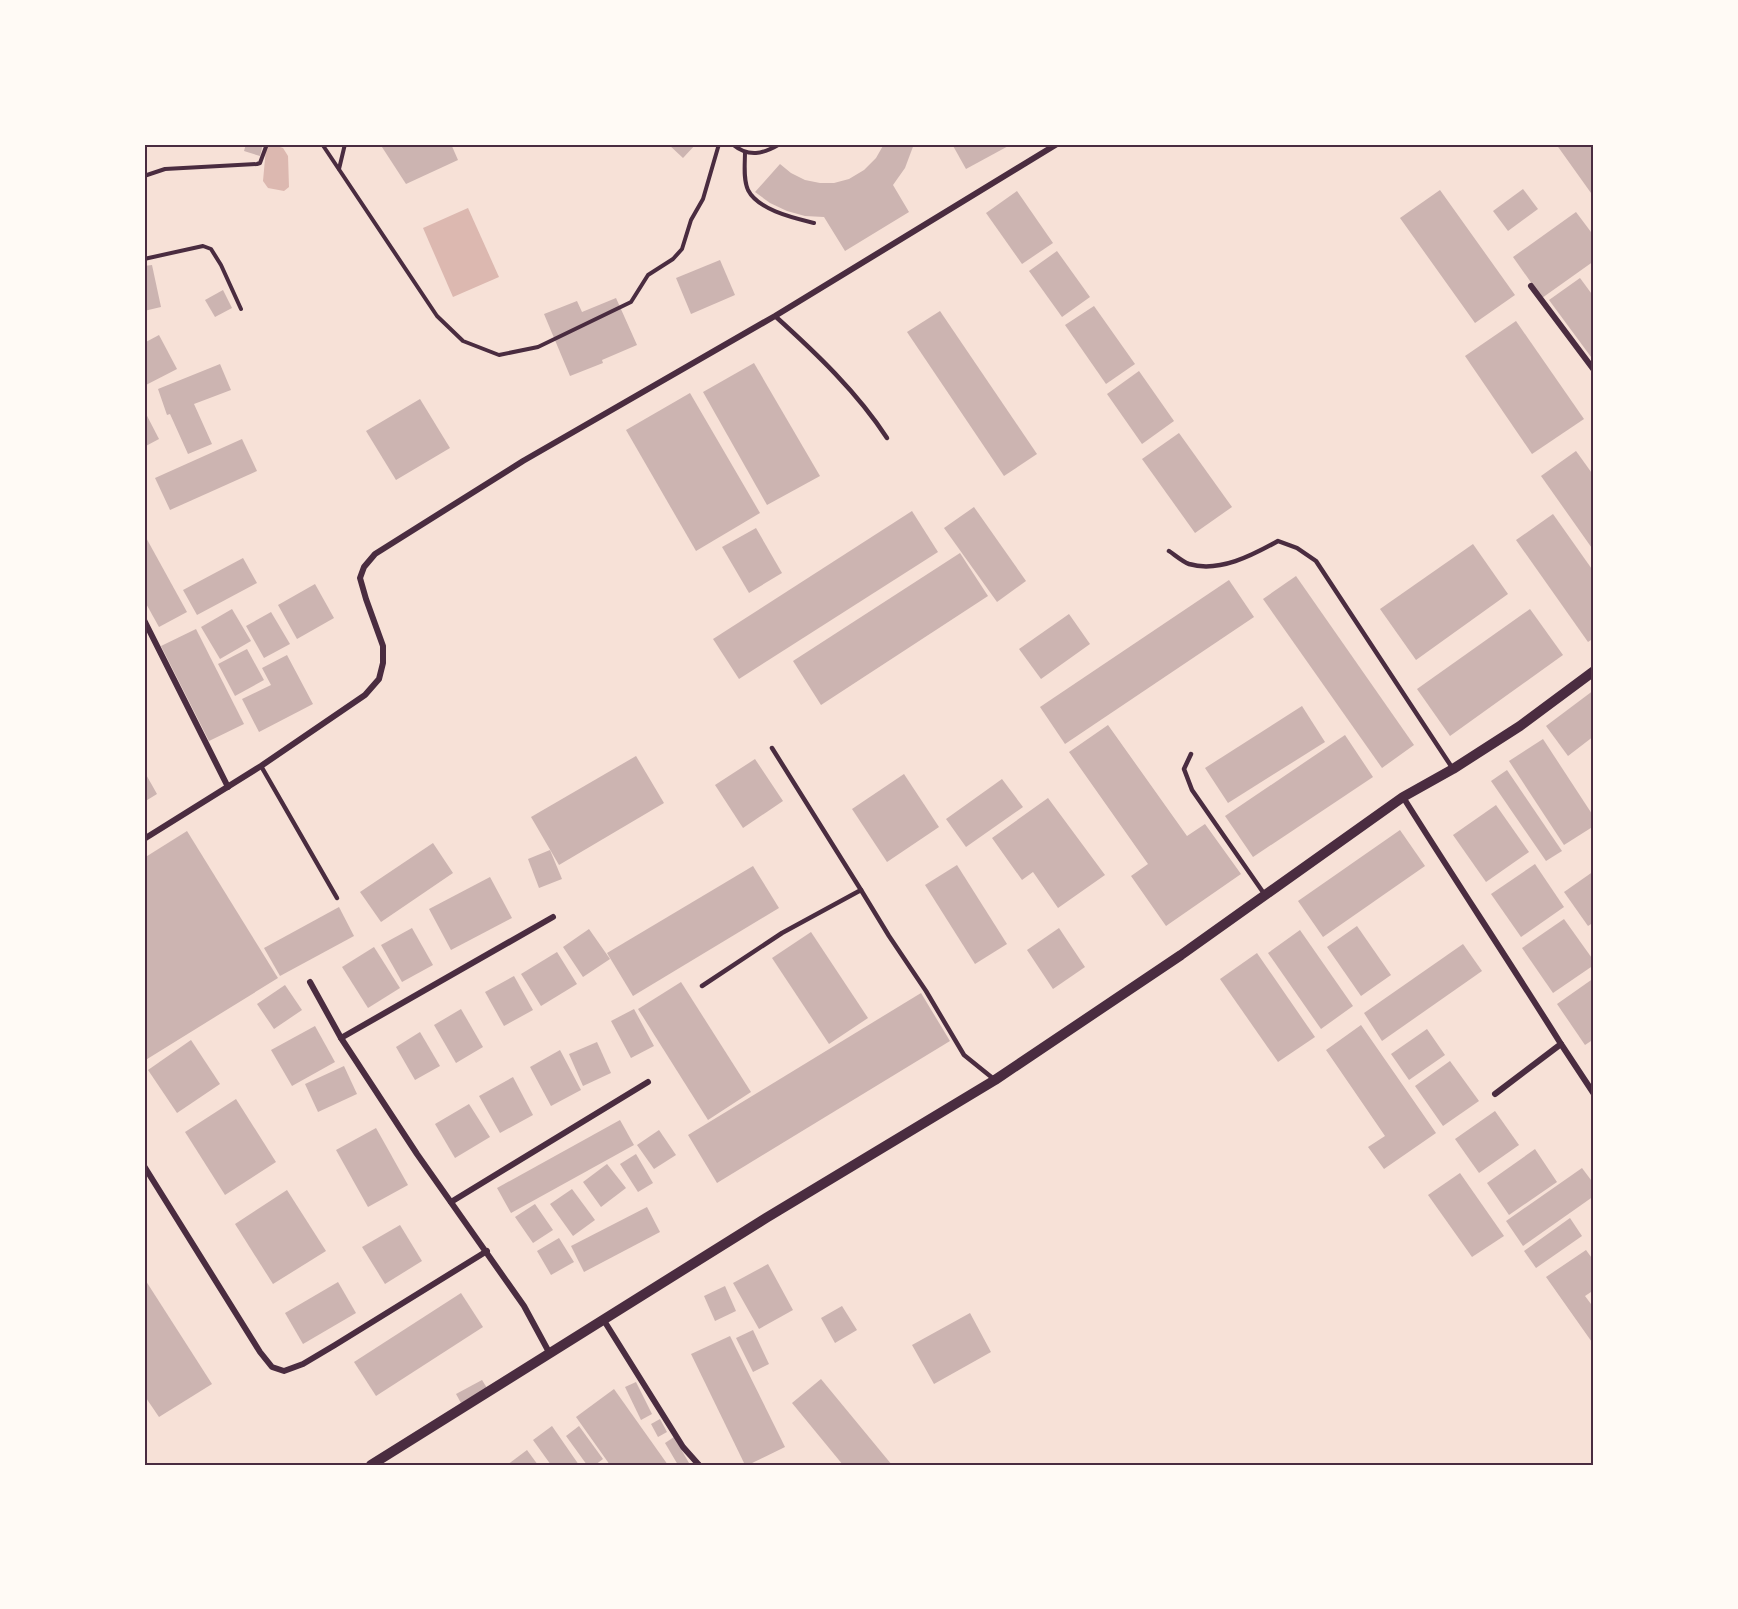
<svg xmlns="http://www.w3.org/2000/svg" width="1738" height="1609" viewBox="0 0 1738 1609" font-family="Rubik,sans-serif">
  <style>
    .water { fill: #dcb8b0 }
    .building { fill: #ccb4b1 }
    .lines { fill: none; stroke-linecap: round; stroke-linejoin: round }
    .path { stroke: #4a2c40; stroke-width: 4 }
    .service { stroke: #4a2c40; stroke-width: 4.5 }
    .minor { stroke: #4a2c40; stroke-width: 6 }
    .tertiary { stroke: #4a2c40; stroke-width: 10 }
    .neatline { fill: none; stroke: #4a2c40; stroke-width: 2 }
  </style>
  <rect width="100%" height="100%" fill="#f7e1d7"/>
  <g class="water">
    <polygon points="271,144 283,148 288,156 289,187 284,191 268,188 263,181 266,148"/>
    <polygon points="468,208 499,277 453,297 423,228"/>
  </g>
  <g class="building">
    <polygon points="246,144 263,144 260,156 244,151"/>
    <polygon points="380,144 451,144 458,160 406,184"/>
    <polygon points="668,144 696,144 683,158"/>
    <polygon points="884,144 914,144 905,168 893,185 909,212 845,251 824,217 805,216 787,211 770,203 755,192 780,164 791,173 805,180 820,183 834,183 849,179 864,170 876,158"/>
    <polygon points="952,144 1012,144 966,169"/>
    <polygon points="1556,144 1594,144 1594,190 1591,193"/>
    <polygon points="1523,189 1538,209 1508,231 1493,211"/>
    <polygon points="1440,190 1515,295 1475,323 1400,218"/>
    <polygon points="1017,191 1053,243 1022,264 986,213"/>
    <polygon points="1576,212 1594,236 1594,261 1542,298 1513,257"/>
    <polygon points="1057,251 1090,297 1062,317 1029,271"/>
    <polygon points="720,260 735,295 691,314 676,278"/>
    <polygon points="152,265 161,307 144,311 144,266"/>
    <polygon points="1580,278 1594,297 1594,361 1549,300"/>
    <polygon points="223,290 232,308 215,317 205,300"/>
    <polygon points="616,298 637,345 602,360 603,363 570,376 544,314 577,301 582,312"/>
    <polygon points="1094,306 1135,364 1106,384 1065,325"/>
    <polygon points="940,311 1037,454 1004,476 907,332"/>
    <polygon points="1516,321 1584,419 1532,454 1465,356"/>
    <polygon points="159,335 177,369 144,386 144,343"/>
    <polygon points="754,363 820,476 767,505 703,392"/>
    <polygon points="220,364 231,390 194,404 212,444 188,454 170,414 167,415 158,389"/>
    <polygon points="1139,371 1174,421 1142,444 1107,394"/>
    <polygon points="690,393 760,513 696,551 626,430"/>
    <polygon points="420,399 450,448 396,480 366,431"/>
    <polygon points="144,410 159,439 144,447"/>
    <polygon points="1179,433 1232,507 1195,533 1142,459"/>
    <polygon points="242,439 257,471 170,510 155,478"/>
    <polygon points="1576,451 1594,476 1594,551 1541,476"/>
    <polygon points="974,507 1026,581 997,602 944,528"/>
    <polygon points="912,511 938,552 739,679 713,639"/>
    <polygon points="1553,514 1594,572 1594,638 1588,642 1516,540"/>
    <polygon points="756,528 782,573 749,593 722,547"/>
    <polygon points="144,534 187,612 159,627 144,600"/>
    <polygon points="1473,544 1508,594 1416,660 1380,609"/>
    <polygon points="960,553 988,596 821,705 793,661"/>
    <polygon points="243,558 257,583 197,615 183,590"/>
    <polygon points="1296,576 1414,745 1382,768 1263,599"/>
    <polygon points="1229,580 1254,617 1065,744 1040,707"/>
    <polygon points="315,584 334,618 297,639 278,605"/>
    <polygon points="232,609 251,641 220,659 201,627"/>
    <polygon points="1530,609 1563,655 1450,736 1417,689"/>
    <polygon points="271,612 290,644 264,658 246,626"/>
    <polygon points="1069,614 1090,644 1041,679 1019,649"/>
    <polygon points="196,629 244,724 209,741 161,646"/>
    <polygon points="247,649 264,680 235,696 218,664"/>
    <polygon points="287,655 313,704 259,732 242,699 271,685 262,668"/>
    <polygon points="1594,690 1594,736 1568,756 1546,726"/>
    <polygon points="1302,706 1325,742 1228,803 1205,768"/>
    <polygon points="1108,725 1187,836 1205,824 1241,874 1166,926 1131,876 1148,864 1069,752"/>
    <polygon points="1345,735 1373,777 1253,857 1225,816"/>
    <polygon points="1543,739 1594,817 1594,826 1564,845 1509,761"/>
    <polygon points="636,756 664,803 559,865 531,817"/>
    <polygon points="755,759 783,801 743,828 715,785"/>
    <polygon points="1507,770 1562,851 1546,861 1491,781"/>
    <polygon points="144,771 157,794 144,802"/>
    <polygon points="904,774 939,827 887,862 852,809"/>
    <polygon points="1002,779 1023,807 966,847 946,819"/>
    <polygon points="1048,798 1105,875 1058,908 1033,872 1022,880 992,838"/>
    <polygon points="1496,805 1529,852 1486,882 1453,835"/>
    <polygon points="1400,830 1425,866 1323,937 1298,901"/>
    <polygon points="187,831 278,978 144,1061 144,858"/>
    <polygon points="433,843 453,873 381,922 360,892"/>
    <polygon points="550,850 562,879 539,888 528,859"/>
    <polygon points="1535,864 1564,907 1521,937 1491,894"/>
    <polygon points="957,865 1007,944 975,964 925,885"/>
    <polygon points="753,866 779,908 633,996 607,953"/>
    <polygon points="1594,871 1594,922 1588,926 1564,892"/>
    <polygon points="490,877 512,918 451,950 429,909"/>
    <polygon points="339,907 354,936 280,976 264,948"/>
    <polygon points="1564,919 1594,961 1594,965 1553,993 1522,948"/>
    <polygon points="1357,926 1391,975 1361,996 1327,947"/>
    <polygon points="412,928 433,965 402,982 381,945"/>
    <polygon points="1059,928 1085,967 1053,989 1027,950"/>
    <polygon points="589,929 610,959 583,977 563,947"/>
    <polygon points="1300,930 1353,1006 1321,1029 1268,953"/>
    <polygon points="811,932 868,1018 829,1044 772,958"/>
    <polygon points="1463,944 1482,971 1382,1041 1364,1013"/>
    <polygon points="374,947 400,988 368,1008 342,967"/>
    <polygon points="557,952 577,984 541,1006 521,974"/>
    <polygon points="1257,953 1315,1037 1278,1062 1220,979"/>
    <polygon points="514,976 533,1010 504,1026 485,992"/>
    <polygon points="1594,978 1594,1039 1585,1045 1557,1004"/>
    <polygon points="681,982 751,1092 708,1120 638,1009"/>
    <polygon points="285,985 302,1010 274,1029 257,1004"/>
    <polygon points="921,993 950,1041 717,1183 688,1135"/>
    <polygon points="461,1009 483,1047 456,1063 434,1025"/>
    <polygon points="634,1009 654,1046 631,1058 611,1021"/>
    <polygon points="1361,1025 1436,1133 1384,1169 1368,1147 1385,1136 1326,1050"/>
    <polygon points="315,1026 335,1062 292,1086 271,1050"/>
    <polygon points="1427,1029 1445,1055 1409,1080 1391,1054"/>
    <polygon points="420,1032 440,1066 415,1080 396,1047"/>
    <polygon points="191,1040 220,1084 177,1113 148,1070"/>
    <polygon points="597,1042 611,1073 583,1086 569,1054"/>
    <polygon points="560,1050 581,1090 551,1106 530,1067"/>
    <polygon points="1450,1061 1479,1101 1443,1126 1415,1086"/>
    <polygon points="344,1066 357,1094 318,1112 305,1084"/>
    <polygon points="513,1077 533,1115 500,1133 479,1096"/>
    <polygon points="236,1099 276,1162 225,1195 185,1132"/>
    <polygon points="469,1104 490,1137 455,1158 435,1124"/>
    <polygon points="1495,1111 1519,1145 1479,1173 1455,1139"/>
    <polygon points="620,1120 634,1145 511,1213 497,1188"/>
    <polygon points="376,1128 408,1185 368,1207 336,1150"/>
    <polygon points="659,1130 676,1155 654,1169 637,1145"/>
    <polygon points="1535,1149 1557,1182 1509,1215 1487,1183"/>
    <polygon points="636,1154 653,1183 638,1192 620,1164"/>
    <polygon points="607,1164 626,1188 601,1207 583,1182"/>
    <polygon points="1582,1168 1594,1184 1594,1196 1523,1246 1506,1221"/>
    <polygon points="1460,1173 1504,1236 1472,1257 1428,1195"/>
    <polygon points="572,1189 595,1220 573,1236 550,1204"/>
    <polygon points="287,1190 326,1251 273,1284 235,1224"/>
    <polygon points="535,1204 553,1230 533,1243 515,1217"/>
    <polygon points="647,1207 660,1232 584,1272 571,1246"/>
    <polygon points="1570,1218 1582,1236 1536,1268 1524,1251"/>
    <polygon points="400,1225 422,1261 385,1284 362,1247"/>
    <polygon points="559,1238 574,1262 551,1275 537,1251"/>
    <polygon points="1586,1250 1594,1261 1594,1290 1585,1296 1594,1308 1594,1345 1546,1277"/>
    <polygon points="768,1264 793,1310 759,1329 733,1283"/>
    <polygon points="144,1278 212,1384 159,1417 144,1395"/>
    <polygon points="338,1282 356,1313 303,1344 285,1313"/>
    <polygon points="725,1286 736,1311 715,1321 704,1296"/>
    <polygon points="461,1293 483,1327 376,1396 354,1362"/>
    <polygon points="842,1306 857,1330 835,1343 821,1318"/>
    <polygon points="970,1313 991,1352 934,1384 912,1345"/>
    <polygon points="753,1330 769,1364 753,1372 736,1338"/>
    <polygon points="730,1336 785,1447 748,1465 745,1465 691,1354"/>
    <polygon points="821,1379 892,1465 843,1465 792,1403"/>
    <polygon points="482,1380 487,1388 461,1403 456,1394"/>
    <polygon points="636,1382 652,1414 641,1420 625,1387"/>
    <polygon points="614,1389 668,1465 610,1465 576,1417"/>
    <polygon points="660,1419 667,1432 658,1437 651,1424"/>
    <polygon points="552,1426 579,1465 551,1465 533,1440"/>
    <polygon points="579,1426 603,1459 595,1465 587,1465 566,1436"/>
    <polygon points="674,1437 689,1463 686,1465 678,1465 665,1443"/>
    <polygon points="527,1450 538,1465 507,1465"/>
  </g>
  <g class="lines">
    <g class="path">
      <polyline points="322,144 437,316 463,341 499,355 538,347 631,302 648,275 673,259 682,249 691,220 703,199 719,144"/>
      <path d="M732,144C749,158 763,154 780,144"/>
      <path d="M745,152C745,164 743,179 748,190C758,210 794,218 814,223"/>
      <polyline points="339,169 345,144"/>
      <polyline points="144,176 165,169 257,164 260,163 267,144"/>
      <polyline points="144,259 203,246 211,249 221,265 241,309"/>
    </g>
    <g class="service">
      <path d="M775,316C816,353 857,392 887,438"/>
      <path d="M1169,551C1175,555 1183,562 1189,564C1219,573 1253,555 1278,541L1297,548L1316,561L1453,769"/>
      <polyline points="772,748 861,890"/>
      <polyline points="1191,754 1184,769 1192,790 1265,895"/>
      <polyline points="261,766 337,898"/>
      <polyline points="702,986 782,933 861,890 889,936 926,991 964,1055 995,1080"/>
    </g>
    <g class="minor">
      <polyline points="1531,286 1594,370"/>
      <polyline points="144,620 228,787"/>
      <path d="M1403,797C1455,880 1509,961 1561,1044"/>
      <polyline points="144,839 261,766 365,695 379,679 383,663 383,646 366,599 360,578 364,567 375,554 523,461 775,316 1057,144"/>
      <polyline points="310,982 341,1038 417,1154 524,1306 550,1354"/>
      <polyline points="341,1038 553,917"/>
      <polyline points="1495,1094 1561,1044 1594,1094"/>
      <polyline points="144,1166 260,1352 272,1367 284,1371 303,1364 335,1345 487,1251"/>
      <polyline points="451,1202 648,1082"/>
      <polyline points="603,1319 683,1447 699,1465"/>
    </g>
    <polyline class="tertiary" points="371,1465 766,1218 995,1080 1181,955 1403,797 1453,769 1520,726 1594,671"/>
  </g>
  <rect width="1738" height="1609" fill="none" stroke="#fffaf5" stroke-width="291"/>
  <rect x="146" y="146" width="1446" height="1318" class="neatline"/>
</svg>
